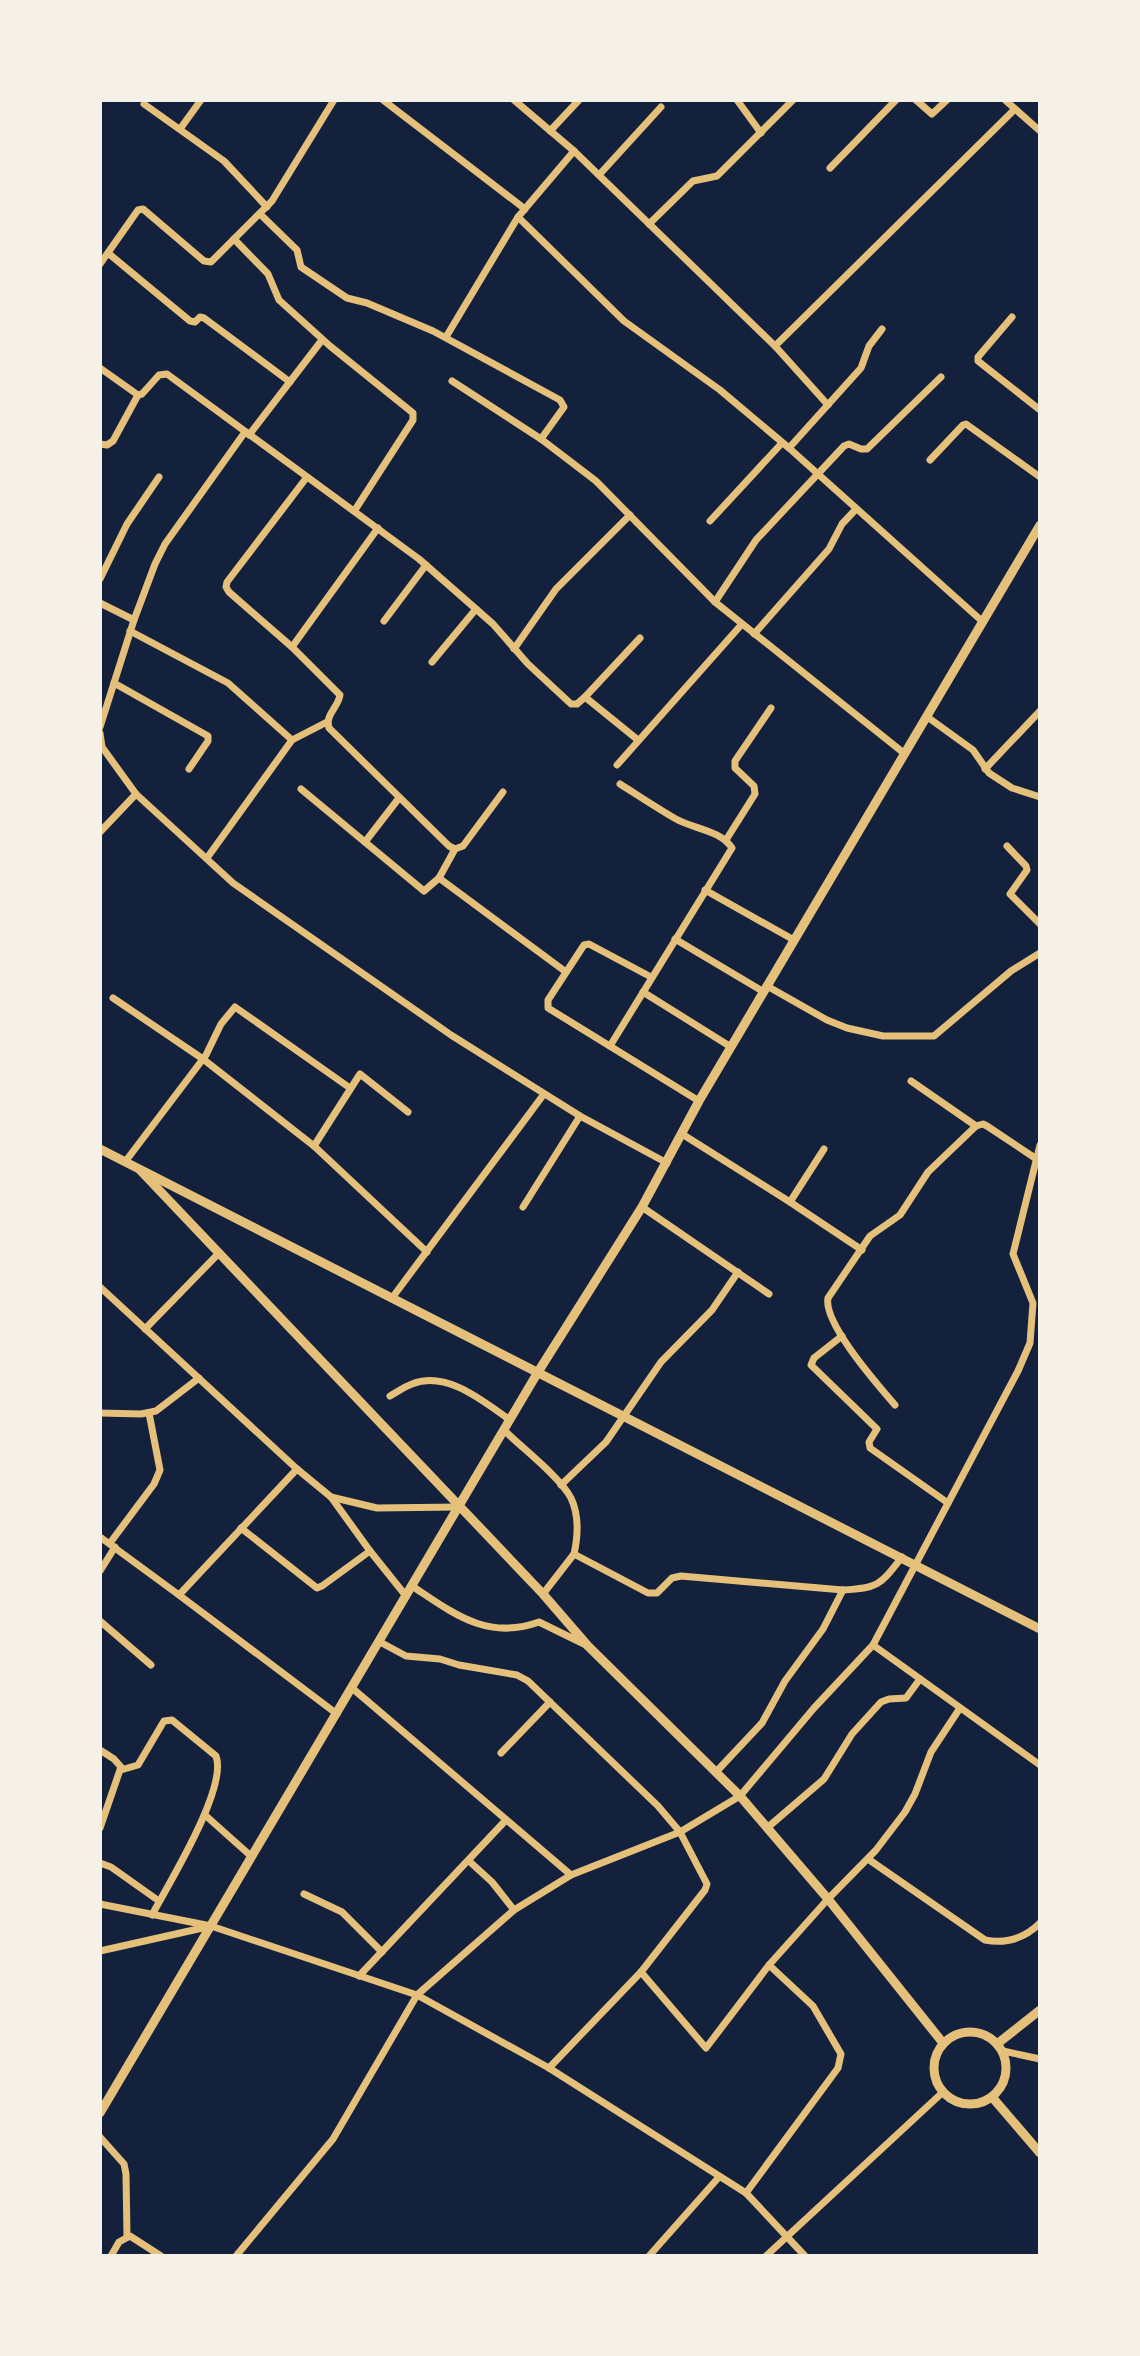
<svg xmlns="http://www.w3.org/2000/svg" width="1140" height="2356" viewBox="0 0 1140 2356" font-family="Karla,sans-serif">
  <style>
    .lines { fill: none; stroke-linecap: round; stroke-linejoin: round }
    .minor { stroke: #e5c07b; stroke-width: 7 }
    .tertiary { stroke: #e5c07b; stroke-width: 9 }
  </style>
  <rect width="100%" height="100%" fill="#14213d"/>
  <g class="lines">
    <g class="minor">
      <polyline points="383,100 525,209"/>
      <polyline points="514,100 574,151 775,346 1014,110"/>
      <polyline points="737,100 761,133"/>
      <polyline points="916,100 932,114 947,100"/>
      <polyline points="1005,100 1040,131"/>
      <polyline points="144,104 224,161 267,207"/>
      <polyline points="180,129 201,100"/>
      <polyline points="550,131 579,100"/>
      <polyline points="574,151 518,217 624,321 720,390 789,448 983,622"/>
      <polyline points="830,168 896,100"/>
      <polyline points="599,175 661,107"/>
      <polyline points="260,214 297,250 301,267 347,298 367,303 433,331 560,400 564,407 541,439"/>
      <polyline points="649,224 693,181 717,176 793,100"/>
      <polyline points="234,239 268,274 279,300 330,346 413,413 413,420 355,510"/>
      <polyline points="108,253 190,321 195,322 200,317 204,318 290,382"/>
      <polyline points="100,264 138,210 143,209 204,261 211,262 272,201 334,100"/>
      <polyline points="1012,317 978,357 978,361 1040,410"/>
      <polyline points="446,337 518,217"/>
      <polyline points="775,346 828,405"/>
      <polyline points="100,368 138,395 142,394 159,375 167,374 419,559 493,624 528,664 571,704 577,704 585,697 640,638"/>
      <polyline points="452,381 541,439 596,481 715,602 905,754"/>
      <polyline points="249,435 322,340"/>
      <polyline points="100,444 107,445 113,441 138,395"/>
      <polyline points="789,448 861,368 869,346 882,329"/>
      <polyline points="930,460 963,425 966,424 1040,477"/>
      <path d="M307,477L227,582L226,587L229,592L292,647L340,695C338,708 325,714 329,728L449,846L455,849L463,846L503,792"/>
      <polyline points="710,521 782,443"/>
      <polyline points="100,579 127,524 159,477"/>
      <polyline points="715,602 756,540 844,446 849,444 861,449 867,449 941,377"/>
      <polyline points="100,603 134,620 100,727"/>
      <polyline points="134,620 155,564 165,544 245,432"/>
      <polyline points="384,621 426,565"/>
      <polyline points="130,631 228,683 292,740 327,722"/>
      <polyline points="754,634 829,549 842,524 856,509"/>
      <polyline points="292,647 378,528"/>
      <polyline points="514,649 556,589 630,515"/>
      <polyline points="432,662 476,609"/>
      <polyline points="114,683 208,736 208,741 189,769"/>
      <polyline points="585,697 638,740"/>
      <polyline points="926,716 973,750 989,773 1012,788 1040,797"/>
      <polyline points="100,733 102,747 136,794"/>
      <polyline points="617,765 742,624"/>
      <polyline points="985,769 1040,711"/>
      <polyline points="301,789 424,891 439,878 455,849"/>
      <polyline points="100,832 136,794 233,883 451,1035 580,1116 667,1163"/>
      <polyline points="726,840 755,794 754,786 735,768 735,761 771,708"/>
      <polyline points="365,842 399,798"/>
      <polyline points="1007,846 1026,866 1027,870 1010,894 1040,924"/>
      <polyline points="207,858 292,740"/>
      <polyline points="439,878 566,972"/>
      <polyline points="705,890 794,940"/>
      <polyline points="675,939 764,992"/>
      <polyline points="651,977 589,944 584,945 548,1000 548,1008 699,1101"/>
      <polyline points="767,986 827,1020 847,1028 883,1036 934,1036 1011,971 1040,953"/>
      <polyline points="643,992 731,1047"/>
      <polyline points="113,998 203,1059 314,1146 427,1252"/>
      <path d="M610,1046L732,848C720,830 694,829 676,819C657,808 639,796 620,784"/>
      <polyline points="911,1081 976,1126"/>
      <polyline points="682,1134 790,1202 862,1250"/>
      <polyline points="314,1146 360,1074 408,1112"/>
      <polyline points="125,1162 206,1055 221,1024 235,1007 350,1088"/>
      <polyline points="790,1202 824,1149"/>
      <polyline points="523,1207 580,1116"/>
      <polyline points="642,1207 769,1294"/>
      <polyline points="100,1287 297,1469 331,1497 377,1508 459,1507"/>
      <polyline points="392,1298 544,1094"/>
      <polyline points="145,1329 219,1253"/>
      <polyline points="842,1336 814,1358 811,1365 877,1429 869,1442 870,1448 948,1503"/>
      <path d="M390,1396C397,1392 404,1387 412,1384C447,1370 484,1402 510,1420"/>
      <path d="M895,1405C878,1385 823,1323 828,1298L870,1236L900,1215L928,1172L976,1126L983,1124L987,1126L1035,1158"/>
      <polyline points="100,1413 141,1414 156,1411 199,1378"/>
      <path d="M504,1430C522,1448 560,1477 571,1498C579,1515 578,1536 574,1554L648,1593H657L672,1578L681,1576L843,1590C879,1588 880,1585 902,1557"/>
      <polyline points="561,1485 606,1442 661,1362 712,1310 738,1272"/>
      <polyline points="331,1497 370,1551 406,1596"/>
      <polyline points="241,1528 317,1588 322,1586 370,1551"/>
      <polyline points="100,1537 179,1595 297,1469"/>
      <polyline points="110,1543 154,1484 160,1470 149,1413"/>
      <polyline points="100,1571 115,1547"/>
      <path d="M412,1586C453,1613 487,1641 539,1622L586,1645"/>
      <polyline points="543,1594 574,1554"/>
      <polyline points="179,1595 337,1714"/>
      <polyline points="100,1621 151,1665"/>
      <polyline points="380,1642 406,1656 440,1659 459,1665 517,1675 528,1681 658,1806 680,1832 707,1884 705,1890 641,1972"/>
      <polyline points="873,1645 1040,1765"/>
      <polyline points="352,1688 571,1875"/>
      <polyline points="100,1750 114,1759 121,1767 100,1828"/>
      <polyline points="501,1753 550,1702"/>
      <path d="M121,1770L138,1765L164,1721L172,1720L216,1756C228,1788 169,1883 152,1915"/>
      <polyline points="716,1772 762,1723 785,1681 823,1629 843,1590"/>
      <polyline points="205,1815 252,1857"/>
      <polyline points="767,1828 824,1779 852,1734 881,1702 889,1699 906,1698 920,1679"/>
      <path d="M868,1859L985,1940C1006,1944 1025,1938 1040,1923"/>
      <polyline points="469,1861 492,1882 514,1910"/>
      <polyline points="100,1863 111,1867 159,1901"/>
      <polyline points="304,1894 342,1912 382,1952"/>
      <polyline points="100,1904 211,1926 417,1995 549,2068 746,2193 805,2256"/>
      <polyline points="100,1951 207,1927"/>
      <polyline points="769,1965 828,1899 876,1850 905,1812 915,1794 931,1752 960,1708"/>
      <polyline points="359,1976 506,1820"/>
      <polyline points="1003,2051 1040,2059"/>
      <polyline points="549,2068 641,1972 706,2048 769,1965 813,2006 841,2054 838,2068 746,2193"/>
      <polyline points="100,2137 124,2164 126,2174 127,2237"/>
      <polyline points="111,2256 119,2242 130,2236 161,2256"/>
      <polyline points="236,2256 333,2139 417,1995 514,1910 571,1875 680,1832 740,1796 814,1708 873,1645 1018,1371 1030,1343 1033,1303 1013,1254 1040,1145"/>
      <polyline points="649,2256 719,2177"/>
      <polyline points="766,2256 943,2092"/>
    </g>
    <g class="tertiary">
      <polyline points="100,1149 1040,1629"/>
      <polyline points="140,1170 543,1594 588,1646 740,1796 828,1899 943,2043"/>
      <circle cx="970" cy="2068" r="36"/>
      <polyline points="997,2044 1040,2010"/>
      <polyline points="992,2097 1040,2153"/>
      <polyline points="100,2113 538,1372 642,1207 699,1101 1040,525"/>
    </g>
  </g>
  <rect width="1140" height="2356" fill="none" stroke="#f6f1e7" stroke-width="204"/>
</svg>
